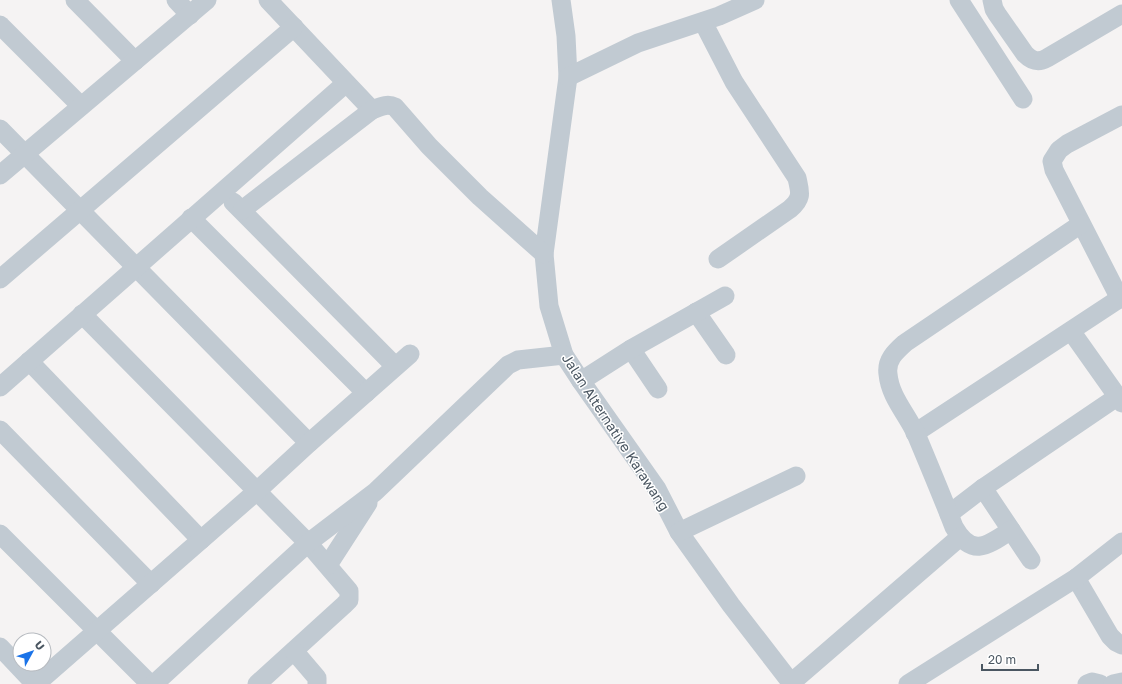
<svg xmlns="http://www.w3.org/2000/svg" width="1122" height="684" viewBox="0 0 1122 684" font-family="'Golos Text',sans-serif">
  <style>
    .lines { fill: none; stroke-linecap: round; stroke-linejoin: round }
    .minor { stroke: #c1cad2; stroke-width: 19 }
    .labels { text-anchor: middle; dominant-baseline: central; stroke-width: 3; stroke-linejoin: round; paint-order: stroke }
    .street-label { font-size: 14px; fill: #4a5661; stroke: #fff }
  </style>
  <rect width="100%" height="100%" fill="#f5f3f3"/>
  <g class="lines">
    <g class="minor">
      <polyline points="75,0 135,61"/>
      <polyline points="176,0 190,15"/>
      <polyline points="268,0 372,110"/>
      <polyline points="561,0 566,36 568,77 544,254 549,306 564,355 581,381 657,489 679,532 731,605 792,684"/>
      <polyline points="959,0 1023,99"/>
      <path d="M992,0L994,9L997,14L1025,54C1032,61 1038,63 1047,58L1122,14"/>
      <path d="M703,22L734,82L797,178C800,192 803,198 790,209L718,259"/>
      <polyline points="0,25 81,106"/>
      <polyline points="568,77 638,43 719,16 755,0"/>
      <polyline points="0,129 309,443"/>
      <polyline points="0,175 207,0"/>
      <polyline points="233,202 395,366"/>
      <path d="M242,210L372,110C380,107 387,103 395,107L429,146L480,197L544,254"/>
      <polyline points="191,218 366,393"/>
      <polyline points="0,279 294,27"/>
      <polyline points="1120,299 1054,170 1052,161 1059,150 1067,144 1122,115"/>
      <polyline points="696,312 726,355"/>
      <polyline points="82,314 308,543 349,591 349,600 344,605 257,684"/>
      <polyline points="1071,331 1122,403"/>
      <polyline points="631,349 658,389"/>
      <polyline points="29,361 201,540"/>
      <polyline points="581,381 631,349 725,296"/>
      <polyline points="0,387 346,83"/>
      <polyline points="0,430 151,584"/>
      <polyline points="915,433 1122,297"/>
      <polyline points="983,488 1031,560"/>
      <polyline points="949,514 983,488 1117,397"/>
      <path d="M1011,530C987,546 972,558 954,527C942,496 929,465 916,434C907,414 890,397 888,374C886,360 895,352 905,343L1081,224"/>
      <polyline points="679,532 796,476"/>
      <polyline points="0,534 150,684"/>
      <polyline points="328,565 368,503"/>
      <polyline points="1076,578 1110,636 1116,642 1122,645"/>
      <polyline points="0,647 35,684"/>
      <polyline points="294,651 317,678 317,684"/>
      <polyline points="791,683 960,537"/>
      <polyline points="36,684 257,491 309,443 410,354"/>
      <polyline points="154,684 308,543 375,492 508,365 518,360 564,355"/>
      <polyline points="908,684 1076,578 1122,542"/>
      <polyline points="1087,684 1092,682 1100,684"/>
      <polyline points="1113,684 1122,682"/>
    </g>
  </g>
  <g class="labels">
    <g class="street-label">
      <text transform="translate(616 432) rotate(57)">Jalan Alternative Karawang</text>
    </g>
  </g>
  <g transform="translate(32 652) rotate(50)"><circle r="19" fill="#ffffff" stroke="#b7bbc0"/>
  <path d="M0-3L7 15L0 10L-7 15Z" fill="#1a73e8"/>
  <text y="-6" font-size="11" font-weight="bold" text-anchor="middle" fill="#4a5661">U</text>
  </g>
  <path d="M982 664v6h56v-6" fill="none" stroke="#4a5661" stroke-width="2"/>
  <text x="988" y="664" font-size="12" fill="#4a5661" stroke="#ffffff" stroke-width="3" paint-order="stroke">20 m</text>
</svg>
